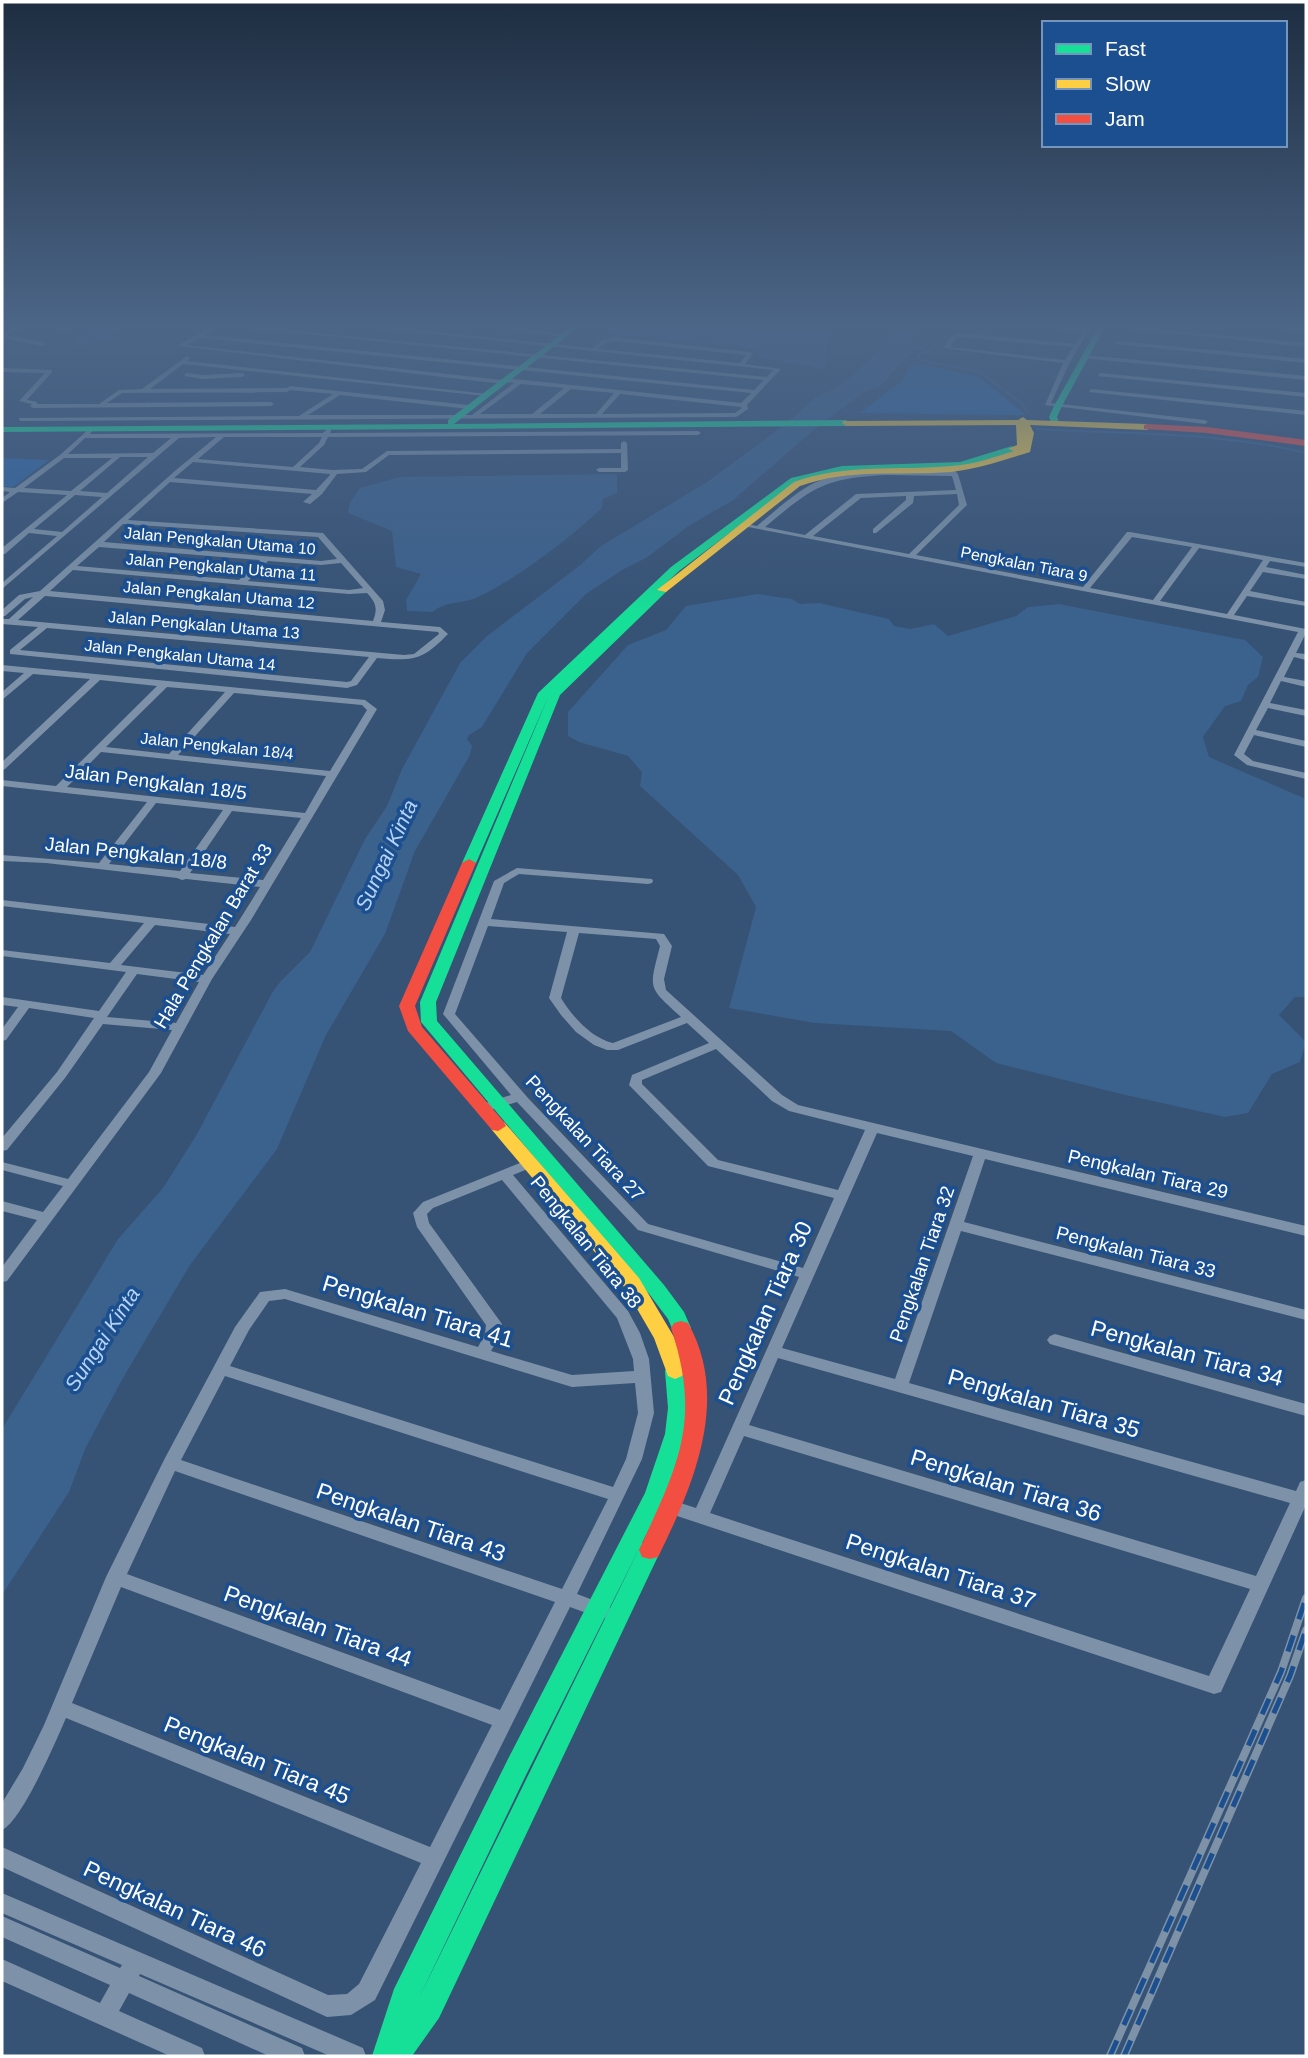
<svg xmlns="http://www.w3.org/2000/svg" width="1308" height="2058" viewBox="0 0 1308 2058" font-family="Arial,sans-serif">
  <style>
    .green { fill: #2f66a5 }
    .water { fill: #3b618d }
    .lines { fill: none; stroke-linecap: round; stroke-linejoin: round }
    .stream { stroke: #3b618d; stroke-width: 2 }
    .street { fill: #7d92a8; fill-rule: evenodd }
    .fast { fill: #16e098; fill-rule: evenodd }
    .slow { fill: #ffcf43; fill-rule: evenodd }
    .jam { fill: #f24e42; fill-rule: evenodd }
    .rail-casing { stroke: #7e92a7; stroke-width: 8 }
    .rail { stroke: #1b4f8f; stroke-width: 5; stroke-dasharray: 17; stroke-linecap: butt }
    .labels { text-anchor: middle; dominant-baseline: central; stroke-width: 7; stroke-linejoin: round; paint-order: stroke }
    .far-street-label { font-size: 16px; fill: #fff; stroke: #1b4f8f }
    .street-label { font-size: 19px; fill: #fff; stroke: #1b4f8f }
    .water-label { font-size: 21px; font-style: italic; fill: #b5d3f5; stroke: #1b4f8f }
    .near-street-label { font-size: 23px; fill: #fff; stroke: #1b4f8f }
  </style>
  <rect width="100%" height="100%" fill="#365274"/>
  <g class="green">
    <polygon points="911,365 924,365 979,377 1026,415 860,413 902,381"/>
    <polygon points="2,458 49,460 13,487 2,486"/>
  </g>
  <g class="water">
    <polygon points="92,327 117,327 127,331 115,333 113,340 93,341 72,350 76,340"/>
    <polygon points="598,327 835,327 829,336 824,369 760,357 757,349 599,332"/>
    <polygon points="887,327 917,327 913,350 880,386 864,392 816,428 732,501 690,525 646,558 624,569 586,594 527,653 482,727 469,735 467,739 472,746 470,755 415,851 385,934 326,1035 277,1149 190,1265 123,1378 86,1447 69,1492 2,1595 2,1429 118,1239 163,1188 197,1134 272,993 280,982 310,952 365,839 387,806 402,769 460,663 487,636 579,566 601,546 707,482 783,426 816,397 842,385 881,348"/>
    <path d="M617,474V493L603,499L602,508C569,539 518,578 478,597C464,604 444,601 433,612L407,611L406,600L421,574L396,567L392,531L348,513L350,502L360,488L400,477Z"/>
    <polygon points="757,594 792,599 800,604 819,603 889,619 894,626 910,629 934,624 948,636 1016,616 1028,607 1059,604 1245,640 1263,657 1258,677 1248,685 1241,701 1225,706 1203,737 1209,757 1306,799 1306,997 1295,997 1279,1015 1306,1042 1300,1062 1272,1074 1248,1113 1225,1117 1121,1094 996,1063 951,1031 815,1023 729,1008 756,907 738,875 640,786 642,772 628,756 579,742 568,736 568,712 628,645 666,630 686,606"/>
  </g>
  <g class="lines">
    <g class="stream">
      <polyline points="911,346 930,351 918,355 921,360 980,372 1021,403 1028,412"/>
      <path d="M1037,429C1123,434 1223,432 1306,453"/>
    </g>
    <g class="street">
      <polygon points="57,327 67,328 67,332 62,333 62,330"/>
      <path d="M211,327H219L205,335L754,390L764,380L234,327H256L767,377L773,370L367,327H389L592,348L603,340L614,337L750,352L753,354L745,364L781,369L747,405L748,409L736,417L21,421L19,420V418L299,416L333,394L290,390L287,392L122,393L107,403L271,402L274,404L271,406L33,408L30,406L32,404L19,401L45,373L2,372V368L52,370V372L27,400L37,402V404H99L119,390L142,389L187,356L190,358L187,361L488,394L485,396L183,364L150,389L287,388L290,386L469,405L472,407L469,409L340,395L308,415H472L514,383L506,382L503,384L177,346ZM200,338L751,393L741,403L505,378L502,380L186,345ZM614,341L746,355L740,363L598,349L607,342ZM521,384L564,388L532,414H480ZM571,389L614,393L596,414H540ZM620,394L741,407L742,408L735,413L602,414Z"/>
      <polygon points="488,327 509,327 569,335 566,337"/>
      <path d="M1040,327L1084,329L1091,327L1070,362L1051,403L1205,420L1208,422L1205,424L1045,405L1063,363L943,348L952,336L960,333L1075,344L1082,332ZM960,337L1073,347L1065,360L950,347L956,338Z"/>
      <polygon points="1136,327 1306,343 1306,347 1123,328"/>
      <polygon points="1278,327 1306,327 1306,331 1281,329"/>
      <polygon points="2,334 43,342 46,344 43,346 2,338"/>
      <polygon points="1117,341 1306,359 1306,363 1115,344"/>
      <polygon points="1084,355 1306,376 1306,380 1082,358"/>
      <polygon points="186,373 203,375 242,373 245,375 242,377 203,379 184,376"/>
      <polygon points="1100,373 1306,393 1306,397 1098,376"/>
      <polygon points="1091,389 1306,411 1306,415 1089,392"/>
      <path d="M328,428L331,430L330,433L698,431L701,433L698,435L328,437L324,445L300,467L332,470L362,469L387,451L621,449V443L624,441L627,443L628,470L625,472H599L596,470L599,468H621V453L389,455L366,472L337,474L322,494L310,504L303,502L312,494L170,482L128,520L323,533L383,601L385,610L381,622L440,627L448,634C422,661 413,661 377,658L357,685L347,688L10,654V650L38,627L2,624V619H9L33,597L25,599L5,616H2V610L19,595L40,591L176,470L216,437L179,438L2,589V583L57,536L29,533L5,554H2V548L67,495L18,492L2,503V498L10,492L2,491V487L15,488L60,455L89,429L92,431L90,434L323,433ZM224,437H322L319,443L293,467L198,459ZM85,438H171L153,453L68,454ZM120,457H148L107,493L80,491ZM64,458H112L71,491L24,488ZM193,462L330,474V475L316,490L174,478ZM75,495L102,497L62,532L34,529ZM123,524L318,537L337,559L321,561L104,542ZM99,547L260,560L239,580L77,566ZM268,561L321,565L341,563L363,588L349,590L248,581ZM73,570L349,594L367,593C376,603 378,608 373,621L50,591ZM45,596L438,632L439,634L414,654L404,655L18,620ZM47,628L369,657L351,681L347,682L20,650Z"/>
      <path d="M950,465L958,474L967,505L916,555L1083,587L1127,532H1130L1306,563V567L1270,561L1266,567L1306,575V579L1263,572L1250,591L1306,602V606L1247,596L1234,615L1306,629V633L1296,653L1306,654V660L1294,657L1284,677L1306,681V687L1281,681L1270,703L1306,710V716L1268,708L1256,730L1306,741V747L1254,735L1244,754L1253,761L1306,773V779L1247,765L1234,755L1298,632L732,524L736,522L757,526C775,511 793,494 814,483C852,465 909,471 950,472L947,467ZM886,475L952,476L956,490L856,494L805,535L765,527C812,488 823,478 886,475ZM957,494L959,505L909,554L813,536L861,498L906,496V500L873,529V533H876L913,503L914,496ZM1132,537L1192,547L1153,600L1090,588ZM1199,548L1263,560L1227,614L1160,601Z"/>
      <path d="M2,665L365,700L377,709L251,920L212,979L161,1073L7,1281L2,1282V1267L37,1220L2,1211V1201L43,1212L63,1186L2,1170V1162L68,1179L149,1072L172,1030L103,1024L65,1078L7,1150L2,1151V1138L57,1072L94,1018L29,1008L6,1040L2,1041V1029L18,1007L2,1005V997L99,1011L126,972L2,956V950L110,963L144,923L2,906V900L235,927L260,887L186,879L182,880L177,878L46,863L2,861V855L99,863L147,802L2,786V780L56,786L157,686L100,680L5,769L2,770V762L90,679L33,674L2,700V692L24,673L2,671ZM167,687L225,692L169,754L106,747ZM234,693L362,705L367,710L330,771L178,755ZM101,752L326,776L305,813L67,787ZM156,803L223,810L180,871L109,864ZM232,811L301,818L263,880L190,873ZM155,925L230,934L203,975L121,965ZM137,974L199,982L176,1023L107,1017Z"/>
      <path d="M517,868L652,879L653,881L652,883L648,884L519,874L504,883L491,919L664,934L672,946L664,979L666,990L782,1095L798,1105L1306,1226V1236L985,1159L964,1222L1306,1310V1320L961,1231L909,1383L1296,1491L1300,1482L1306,1480V1505L1221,1692L1214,1694L659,1510L657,1505L659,1500L665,1498L696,1508L799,1277L638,1230L517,1102L484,1112L479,1111L478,1108L479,1105L511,1095L443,1014L494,881ZM488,926L567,932L549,998L561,1015L576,1032L594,1045L607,1050H618L687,1023L709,1043L632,1075L629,1085L708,1166L834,1198L803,1268L648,1224L528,1098L455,1014ZM579,933L656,939L660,946C649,990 647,986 681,1017L613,1043C591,1038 572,1016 561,998ZM716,1049L772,1101L789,1111L865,1130L838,1190L718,1160L642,1084V1080ZM877,1133L973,1156L895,1379L782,1348ZM778,1358L1290,1503L1256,1576L749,1425ZM744,1436L1250,1589L1209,1676L710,1513Z"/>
      <path d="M530,1159L535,1160L537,1163L535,1166L513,1175L628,1311L640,1333L649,1359L654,1413L642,1459L577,1594L609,1606L612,1611L609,1616L603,1619L570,1607L375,2000L351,2015L327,2017L2,1867V1847L328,1995L347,1994L359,1984L421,1863L66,1718C56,1741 22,1821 2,1830V1803L23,1768L44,1725L106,1577L165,1458L235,1327L260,1292L285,1289L478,1347L485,1334L486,1325L417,1227L413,1213L423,1202ZM502,1180L617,1318L633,1359L634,1371L572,1375L491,1351L501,1334L502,1324L429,1223L427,1214L433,1208ZM285,1299L572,1387L635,1383L638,1413L626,1459L613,1487L230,1366L249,1330L269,1301ZM225,1376L608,1499L562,1589L181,1460ZM175,1471L555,1602L500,1710L127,1574ZM121,1587L492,1725L430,1847L72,1703Z"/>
      <polygon points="1055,1334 1306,1404 1306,1416 1050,1344 1047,1340 1050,1336"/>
      <polygon points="2,1893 363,2048 366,2056 330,2056 140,1974 139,1976 302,2048 305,2056 269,2056 129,1993 119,2011 202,2048 205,2056 170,2056 2,1981 2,1959 100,2003 110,1985 2,1937 2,1916 120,1968 122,1965 2,1913"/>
    </g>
    <g class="fast">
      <polygon points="15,327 26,327 2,336 2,332"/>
      <polygon points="571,327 579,327 454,424 846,420 850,423 846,426 2,432 2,427 448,424 448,420"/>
      <polygon points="1098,327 1105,327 1062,406 1057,417 1059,422 1052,424 1049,417 1054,406"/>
      <polygon points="1012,446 1016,449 1015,451 961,468 842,472 797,482 679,571 662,587 667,590 666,592 560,695 436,1002 437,1021 664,1285 684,1312 691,1328 688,1333 681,1335 674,1333 668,1319 650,1295 421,1022 420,1002 549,695 476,863 469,867 462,863 538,693 671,567 791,478 842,466 960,462"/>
      <polygon points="675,1363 682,1366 685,1371 688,1408 685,1434 667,1493 526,1775 418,2000 642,1543 650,1541 658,1543 661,1550 439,2018 412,2056 372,2056 394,1989 508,1759 645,1493 665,1434 668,1408 665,1371 668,1366"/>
    </g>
    <g class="slow">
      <path d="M1023,417L1027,420L1147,424L1151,427L1147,430L1030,425L1034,433L1030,452C1004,460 978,469 951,472C900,476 850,468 800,486L666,592L657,590L794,482C846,463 897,471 951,466C973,465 994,457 1014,451L1008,449L1017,445L1016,425L846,426L842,423L843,421L1018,420Z"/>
      <polygon points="498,1121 504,1122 639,1278 674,1337 685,1371 682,1376 675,1379 668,1376 654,1338 625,1288 492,1130 490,1126"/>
    </g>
    <g class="jam">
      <polygon points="1147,424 1207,427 1306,440 1306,446 1207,433 1144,429 1144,425"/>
      <polygon points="469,859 476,863 415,1006 422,1027 504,1122 506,1126 498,1131 492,1130 408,1031 399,1006 462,863"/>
      <path d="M681,1321L688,1323C731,1399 693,1486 658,1557L650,1559L642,1557L639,1550C678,1466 702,1421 671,1328L674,1323Z"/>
    </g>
    <g class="rail-casing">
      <g id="rail">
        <polyline points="1110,2056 1281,1672 1306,1598"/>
        <polyline points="1124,2056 1290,1676 1306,1630"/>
      </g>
    </g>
    <use href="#rail" class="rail"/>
  </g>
  <linearGradient id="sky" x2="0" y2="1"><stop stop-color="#1e2d40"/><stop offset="0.53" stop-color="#4c6688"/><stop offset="1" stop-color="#4c6688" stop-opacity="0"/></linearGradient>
  <rect width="1308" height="615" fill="url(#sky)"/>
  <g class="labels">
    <g class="far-street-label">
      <text transform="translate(220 541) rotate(5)">Jalan Pengkalan Utama 10</text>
      <text transform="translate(1024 564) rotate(11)">Pengkalan Tiara 9</text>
      <text transform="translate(221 567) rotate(5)">Jalan Pengkalan Utama 11</text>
      <text transform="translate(219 595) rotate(5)">Jalan Pengkalan Utama 12</text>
      <text transform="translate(204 625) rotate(5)">Jalan Pengkalan Utama 13</text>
      <text transform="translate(180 655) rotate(6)">Jalan Pengkalan Utama 14</text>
      <text transform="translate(217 746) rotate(6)">Jalan Pengkalan 18/4</text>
    </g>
    <g class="street-label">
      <text transform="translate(156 782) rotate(7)">Jalan Pengkalan 18/5</text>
      <text transform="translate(136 853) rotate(6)">Jalan Pengkalan 18/8</text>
      <text transform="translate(213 936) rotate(-59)">Hala Pengkalan Barat 33</text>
      <text transform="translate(585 1138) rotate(47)">Pengkalan Tiara 27</text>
      <text transform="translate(1148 1174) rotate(13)">Pengkalan Tiara 29</text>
      <text transform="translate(586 1242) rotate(51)">Pengkalan Tiara 38</text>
      <text transform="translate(1136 1252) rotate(14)">Pengkalan Tiara 33</text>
      <text transform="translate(922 1264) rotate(-71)">Pengkalan Tiara 32</text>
    </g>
    <g class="water-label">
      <text transform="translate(386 855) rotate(-65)">Sungai Kinta</text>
      <text transform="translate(102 1339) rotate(-57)">Sungai Kinta</text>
    </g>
    <g class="near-street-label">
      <text transform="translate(418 1311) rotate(17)">Pengkalan Tiara 41</text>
      <text transform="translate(765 1313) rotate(-66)">Pengkalan Tiara 30</text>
      <text transform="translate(1187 1353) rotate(15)">Pengkalan Tiara 34</text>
      <text transform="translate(1044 1403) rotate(16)">Pengkalan Tiara 35</text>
      <text transform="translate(1006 1485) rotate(17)">Pengkalan Tiara 36</text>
      <text transform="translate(411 1522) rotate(19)">Pengkalan Tiara 43</text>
      <text transform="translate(941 1571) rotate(18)">Pengkalan Tiara 37</text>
      <text transform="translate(318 1626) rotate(20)">Pengkalan Tiara 44</text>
      <text transform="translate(257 1760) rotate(22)">Pengkalan Tiara 45</text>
      <text transform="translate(175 1909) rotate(25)">Pengkalan Tiara 46</text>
    </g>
  </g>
  <rect width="1308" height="2058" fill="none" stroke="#ffffff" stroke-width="7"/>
  <rect x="1042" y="21" width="245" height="126" fill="#1b4f8f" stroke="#7695bc" stroke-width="2"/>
  <rect x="1056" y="44" width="35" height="10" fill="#16e098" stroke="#7695bc" stroke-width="2"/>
  <text x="1105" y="56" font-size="21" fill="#ffffff">Fast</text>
  <rect x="1056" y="79" width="35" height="10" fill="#ffcf43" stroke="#7695bc" stroke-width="2"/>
  <text x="1105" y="91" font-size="21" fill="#ffffff">Slow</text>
  <rect x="1056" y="114" width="35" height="10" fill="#f24e42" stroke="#7695bc" stroke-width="2"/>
  <text x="1105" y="126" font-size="21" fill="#ffffff">Jam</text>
</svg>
